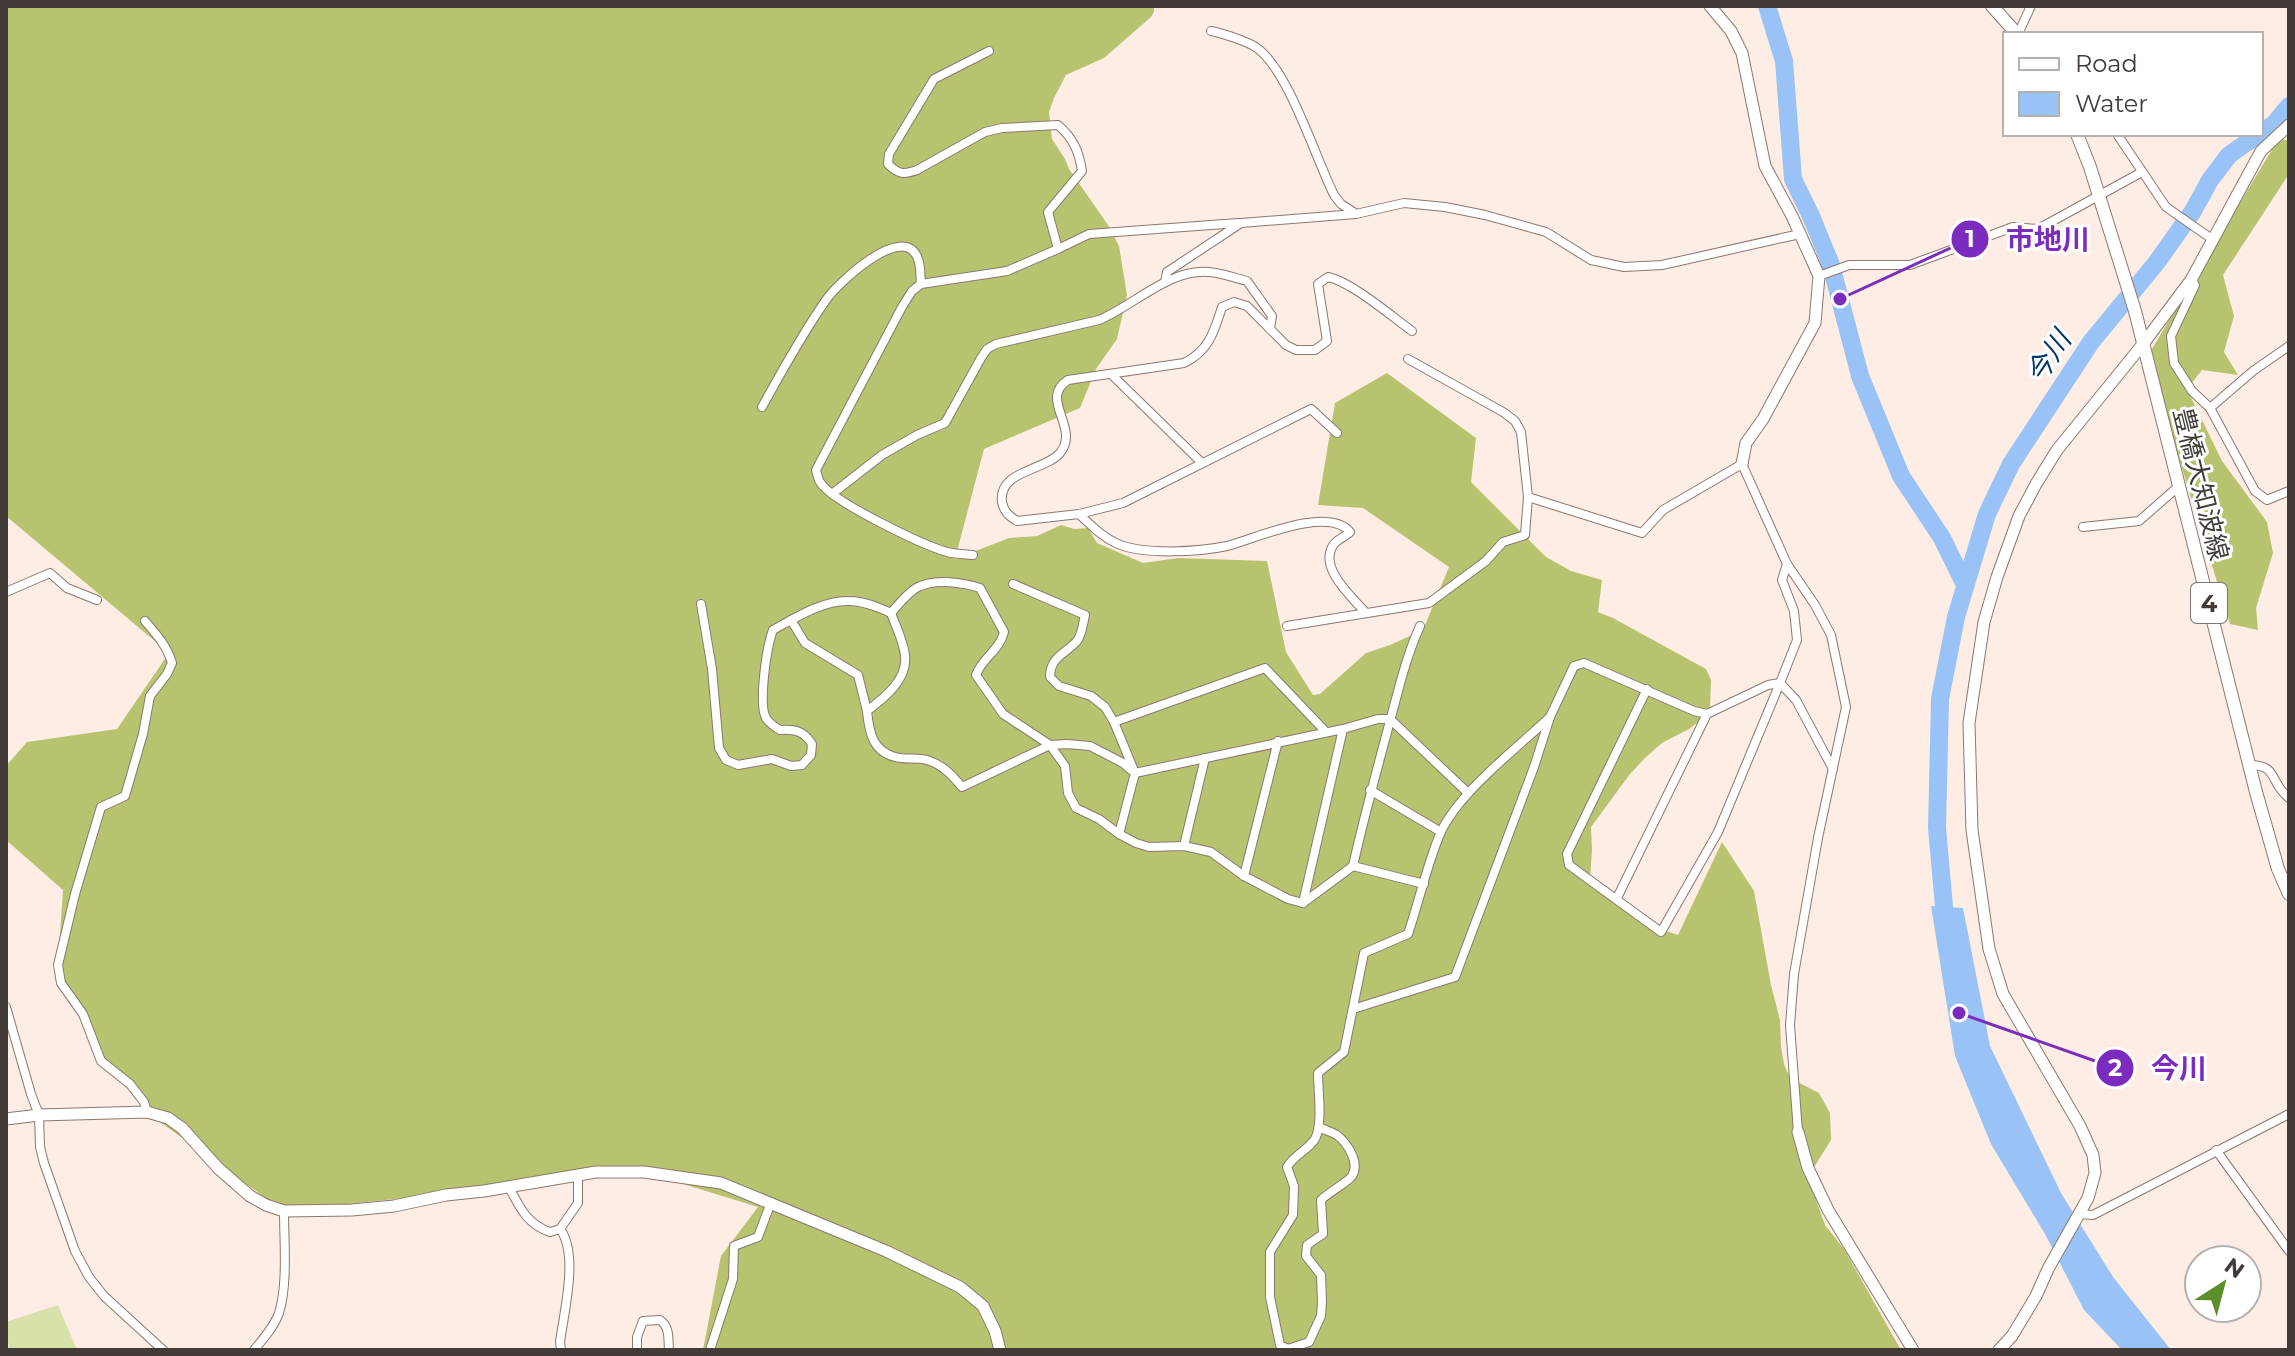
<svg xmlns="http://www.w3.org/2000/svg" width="2295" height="1356" viewBox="0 0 2295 1356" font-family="Montserrat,'Noto Sans JP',sans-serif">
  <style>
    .green { fill: #d8e1aa }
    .forest { fill: #b8c370 }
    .water { fill: #99c2f6 }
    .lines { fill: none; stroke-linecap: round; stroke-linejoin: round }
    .river { stroke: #99c2f6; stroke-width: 18 }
    .street-casing { stroke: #8a786f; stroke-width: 10 }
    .secondary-casing { stroke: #8a786f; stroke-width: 13 }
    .primary-casing { stroke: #8a786f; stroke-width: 14 }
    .street { stroke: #fff; stroke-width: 8 }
    .secondary { stroke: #fff; stroke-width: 11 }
    .primary { stroke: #fff; stroke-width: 12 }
    .labels { text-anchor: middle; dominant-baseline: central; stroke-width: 6; stroke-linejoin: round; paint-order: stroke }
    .shield { fill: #fff; stroke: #7b7673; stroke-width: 2 }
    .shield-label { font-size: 24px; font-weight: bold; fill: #433b37 }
    .street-label { font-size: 26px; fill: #433b37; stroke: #fff }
    .water-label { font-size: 28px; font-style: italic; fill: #00376f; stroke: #fff }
    .leader { fill: none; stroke: #7b2cbf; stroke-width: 3 }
    .callout-dot { fill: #7b2cbf; stroke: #fff; stroke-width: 3 }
    .mark-label { font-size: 24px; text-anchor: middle; font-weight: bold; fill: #fff }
    .callout-label { font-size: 28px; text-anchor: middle; font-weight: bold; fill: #7b2cbf; stroke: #fff; stroke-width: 6; stroke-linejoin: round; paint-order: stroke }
  </style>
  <rect width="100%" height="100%" fill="#feede5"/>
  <polygon class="green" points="58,1305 77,1350 9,1350 6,1322"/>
  <g class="forest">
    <polygon points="6,6 1154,6 1154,12 1151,17 1104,58 1066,75 1054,98 1049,112 1052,139 1065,159 1069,169 1108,225 1119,246 1127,295 1117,339 1096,369 1080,408 984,449 955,559 1009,538 1037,536 1061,525 1074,529 1088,528 1097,543 1143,563 1178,558 1267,561 1286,652 1313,695 1320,694 1366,653 1390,645 1423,630 1449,567 1363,508 1318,505 1335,403 1387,373 1476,438 1471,482 1546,557 1571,571 1602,580 1598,612 1613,618 1706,669 1711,680 1710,709 1701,720 1689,729 1662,743 1645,758 1630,774 1591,827 1592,851 1590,878 1655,927 1678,935 1722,842 1754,891 1771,985 1780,1020 1781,1047 1784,1064 1790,1078 1819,1093 1830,1113 1831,1140 1813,1169 1817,1186 1816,1200 1825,1225 1844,1249 1901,1350 703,1350 721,1256 758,1207 644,1172 284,1211 146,1112 95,1047 58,965 63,890 6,840 6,766 27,742 117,729 169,653 6,516"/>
    <polygon points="2279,138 2289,141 2289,174 2223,275 2234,316 2224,352 2238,375 2202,370 2187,389 2222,461 2267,522 2273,553 2256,608 2258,630 2230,624 2178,455 2150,352"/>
  </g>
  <polygon class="water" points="1931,906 1963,908 1990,1046 2061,1193 2113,1277 2171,1350 2122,1350 2084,1310 2045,1234 1991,1144 1955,1056"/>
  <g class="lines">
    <g class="river">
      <polyline points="1767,6 1784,61 1793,179 1811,216 1831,265 1860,376 1901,476 1942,538 1965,585"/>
      <polyline points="2261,133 2274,124 2289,106"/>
      <polyline points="1946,929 1937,828 1940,699 1956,617 1987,514 2011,464 2091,342 2157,262 2193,211 2210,180 2229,155 2259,134"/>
    </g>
    <g class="street-casing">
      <g id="street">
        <path d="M1211,31C1222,33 1249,42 1257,48C1289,71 1315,157 1334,195L1341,204L1355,213"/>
        <polyline points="2018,34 2031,6"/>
        <polyline points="2117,134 2166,207 2212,239"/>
        <polyline points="1058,249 1089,234 1238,223"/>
        <polyline points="1819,276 1849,265 1910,265 2013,227 2038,229 2142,172"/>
        <polyline points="2191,280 2195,285 2171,336 2174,363 2192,391 2210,408 2255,491 2267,500 2289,491"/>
        <polyline points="1165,282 1167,272 1241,223 1356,214 1404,203 1445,207 1485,215 1546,232 1591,260 1624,267 1662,265 1800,234"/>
        <polyline points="1112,375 1202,463"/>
        <path d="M762,407C782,371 802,334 826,300C837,284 904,220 918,259C921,266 920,276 921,284"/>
        <polyline points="2210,408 2253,371 2289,346"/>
        <path d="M1337,433L1311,409L1123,503L1079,514L1017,521C1009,516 1004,512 1002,502C998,470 1045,471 1060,453C1081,428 1038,399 1068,380L1184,363C1209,351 1214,332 1222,307L1234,302L1247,306L1286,345L1296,350H1315L1327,341L1318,284L1328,277C1352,282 1391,316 1412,331"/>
        <path d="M832,494L882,455L917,435L945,423L981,358L987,349L996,344L1099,320C1135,305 1168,269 1209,272C1222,273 1235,278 1247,281L1272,316L1270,329"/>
        <polyline points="1528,497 1642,533 1663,510 1742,464 1787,564 1815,605 1831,635 1846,707 1818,838 1794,974 1790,1025 1798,1132"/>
        <path d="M1079,514C1091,525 1102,537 1118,544C1144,555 1199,552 1227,546C1254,539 1328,505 1350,532C1346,536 1337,540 1334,544C1317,567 1352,597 1365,612"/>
        <polyline points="2083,527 2139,521 2179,486"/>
        <path d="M973,555C965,554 955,554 947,552C923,545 832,502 820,482C818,479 817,473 816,470L902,307L912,291L921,284L1007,271L1058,249L1048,212L1082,171C1079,151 1073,138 1058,125L1002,128L985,132L917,170C903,175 898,174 888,164L889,154L934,79L989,51"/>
        <path d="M1013,584L1085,615C1083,624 1082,635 1077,641C1065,654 1050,657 1050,677L1059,686L1091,696L1105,707L1114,722L1135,773L1119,834L1136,843L1149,847L1184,846L1211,852L1244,876L1288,899L1303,903"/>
        <polyline points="6,592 50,573 67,588 97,600"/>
        <path d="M701,604L712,669L719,748L726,760L738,765L772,759L791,766L802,765L811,755L812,744C804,731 795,729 780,730C775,727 769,723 766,718C758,704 767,645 773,630C795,618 823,600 849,601C864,601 878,607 891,613"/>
        <path d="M891,613C896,627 903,640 905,655C908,680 884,698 867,711C869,731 872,751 895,757C905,760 917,757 927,760C943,765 952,775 962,787L1050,745L1067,744L1090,746L1123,763L1131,770"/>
        <path d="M891,613C910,591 917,581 947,582C959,583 969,584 980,588L1004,632C1000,650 982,658 976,675L1003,714L1050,745L1065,766L1068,793L1076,808L1099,819L1119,834"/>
        <polyline points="791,620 805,643 858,675 867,711"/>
        <path d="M145,621C157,635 167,646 172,663L167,674L150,696L143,734L125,796L101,807L75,894L58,965L61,983L83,1014L101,1061L130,1084L144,1102L147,1112"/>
        <polyline points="1287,626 1429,603 1486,561 1503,542 1525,535 1528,497 1521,432 1515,421 1503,412 1408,359"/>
        <polyline points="1647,689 1567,854 1569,865 1661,932 1718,832 1780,683 1796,700 1833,769"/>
        <polyline points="1114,722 1265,668 1326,732"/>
        <path d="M2250,765C2279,765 2269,783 2289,798"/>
        <polyline points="1135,773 1343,729 1378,719 1390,719 1468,793"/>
        <polyline points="1370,790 1441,832"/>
        <polyline points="1184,846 1205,758"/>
        <polyline points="1353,866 1424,884"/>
        <polyline points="1244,876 1278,741"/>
        <polyline points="1617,898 1707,714"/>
        <path d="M1303,903L1353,866C1364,817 1377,769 1390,721C1399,688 1406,657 1420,626"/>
        <polyline points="1303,903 1343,729"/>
        <polyline points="6,1007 31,1094 39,1115 40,1147 44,1163 75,1251 89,1277 104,1296 163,1350"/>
        <polyline points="1353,1009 1455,977 1534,767 1550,717 1574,666 1584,663 1694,711 1707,714 1768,685 1780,683 1797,640 1794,611 1782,580 1787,564"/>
        <path d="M1319,1127C1324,1130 1332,1132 1337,1135C1348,1144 1360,1163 1352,1176C1348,1182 1329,1192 1321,1200L1323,1234L1307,1245L1306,1256L1321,1275L1322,1302L1321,1316L1309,1342L1288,1349L1280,1345L1270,1297V1252L1293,1215L1294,1186L1287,1167C1294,1155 1308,1150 1315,1139C1323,1124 1318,1090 1318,1073L1344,1052L1364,953L1408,934C1419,901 1427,865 1440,834C1458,793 1517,748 1550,717"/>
        <polyline points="2216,1150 2289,1251"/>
        <path d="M509,1187C520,1208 527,1224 550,1232L560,1229L578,1203V1175"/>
        <polyline points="2079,1214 2093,1215 2289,1114"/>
        <path d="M560,1229C579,1254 564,1312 560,1342L561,1350"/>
        <path d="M254,1350C263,1339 274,1327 279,1313C288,1284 284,1242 284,1211"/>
        <path d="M637,1350V1337L643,1321L660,1320C670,1327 668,1338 669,1350"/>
        <polyline points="710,1350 733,1279 734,1246 758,1237 770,1205"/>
      </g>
    </g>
    <g class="secondary-casing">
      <g id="secondary">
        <polyline points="1710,6 1731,31 1742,53 1765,166 1792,216 1819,276 1815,323 1763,419 1746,443 1742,464"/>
        <polyline points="6,1119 39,1115 147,1112 168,1118 182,1128 218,1168 250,1196 266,1205 284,1211 352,1210 394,1206 446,1195 484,1191 596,1172 644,1172 721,1183 886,1251 960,1287 983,1306 995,1331 1000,1350"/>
        <polyline points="1798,1132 1808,1168 1828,1210 1913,1350"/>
        <polyline points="1999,1350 2012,1336 2036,1296 2048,1269 2088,1198 2095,1173 2093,1155 2080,1126 2003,994 1989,949 1972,830 1969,723 1984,622 1997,577 2019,516 2036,484 2057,450 2143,344 2191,280 2261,151 2289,125"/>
      </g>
    </g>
    <g class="primary-casing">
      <g id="primary">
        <polyline points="1992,6 2017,34"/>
        <polyline points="2077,134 2090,167 2135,311 2256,792 2278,869 2289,894"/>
      </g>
    </g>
    <use href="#street" class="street"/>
    <use href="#secondary" class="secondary"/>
    <use href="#primary" class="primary"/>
  </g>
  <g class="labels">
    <rect class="shield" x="2191" y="583" width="36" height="40" rx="6"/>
    <g class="shield-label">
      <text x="2209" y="603">4</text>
    </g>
    <g class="street-label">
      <text transform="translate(2201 484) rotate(76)">豊橋大知波線</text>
    </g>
    <g class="water-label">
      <text transform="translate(2048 357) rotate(-56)">今川</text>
    </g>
  </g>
  <path class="leader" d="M1840 299L1970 239M1959 1013L2115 1068"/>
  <g class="callout-dot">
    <circle cx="1840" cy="299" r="8"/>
    <circle cx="1959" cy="1013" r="8"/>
    <circle cx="1970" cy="239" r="20"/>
    <circle cx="2115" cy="1068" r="20"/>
  </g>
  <g class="mark-label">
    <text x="1970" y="247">1</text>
    <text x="2115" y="1076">2</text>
  </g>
  <g class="callout-label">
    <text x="2048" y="249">市地川</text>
    <text x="2179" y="1078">今川</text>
  </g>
  <rect width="2295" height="1356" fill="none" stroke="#433b37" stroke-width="16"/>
  <rect x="2003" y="32" width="260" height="104" fill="#ffffff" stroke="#b4b1af" stroke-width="2"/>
  <rect x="2019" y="58" width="40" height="12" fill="#ffffff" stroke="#b4b1af" stroke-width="2"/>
  <text x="2075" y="72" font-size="24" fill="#433b37">Road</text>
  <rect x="2019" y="92" width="40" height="24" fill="#99c2f6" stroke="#b4b1af" stroke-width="2"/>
  <text x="2075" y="112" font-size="24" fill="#433b37">Water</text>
  <g transform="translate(2223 1284) rotate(36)"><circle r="38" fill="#ffffff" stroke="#b4b1af" stroke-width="2"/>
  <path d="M0-6L14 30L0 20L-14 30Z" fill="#5b8f29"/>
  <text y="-12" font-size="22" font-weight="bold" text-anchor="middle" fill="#433b37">N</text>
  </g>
</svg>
